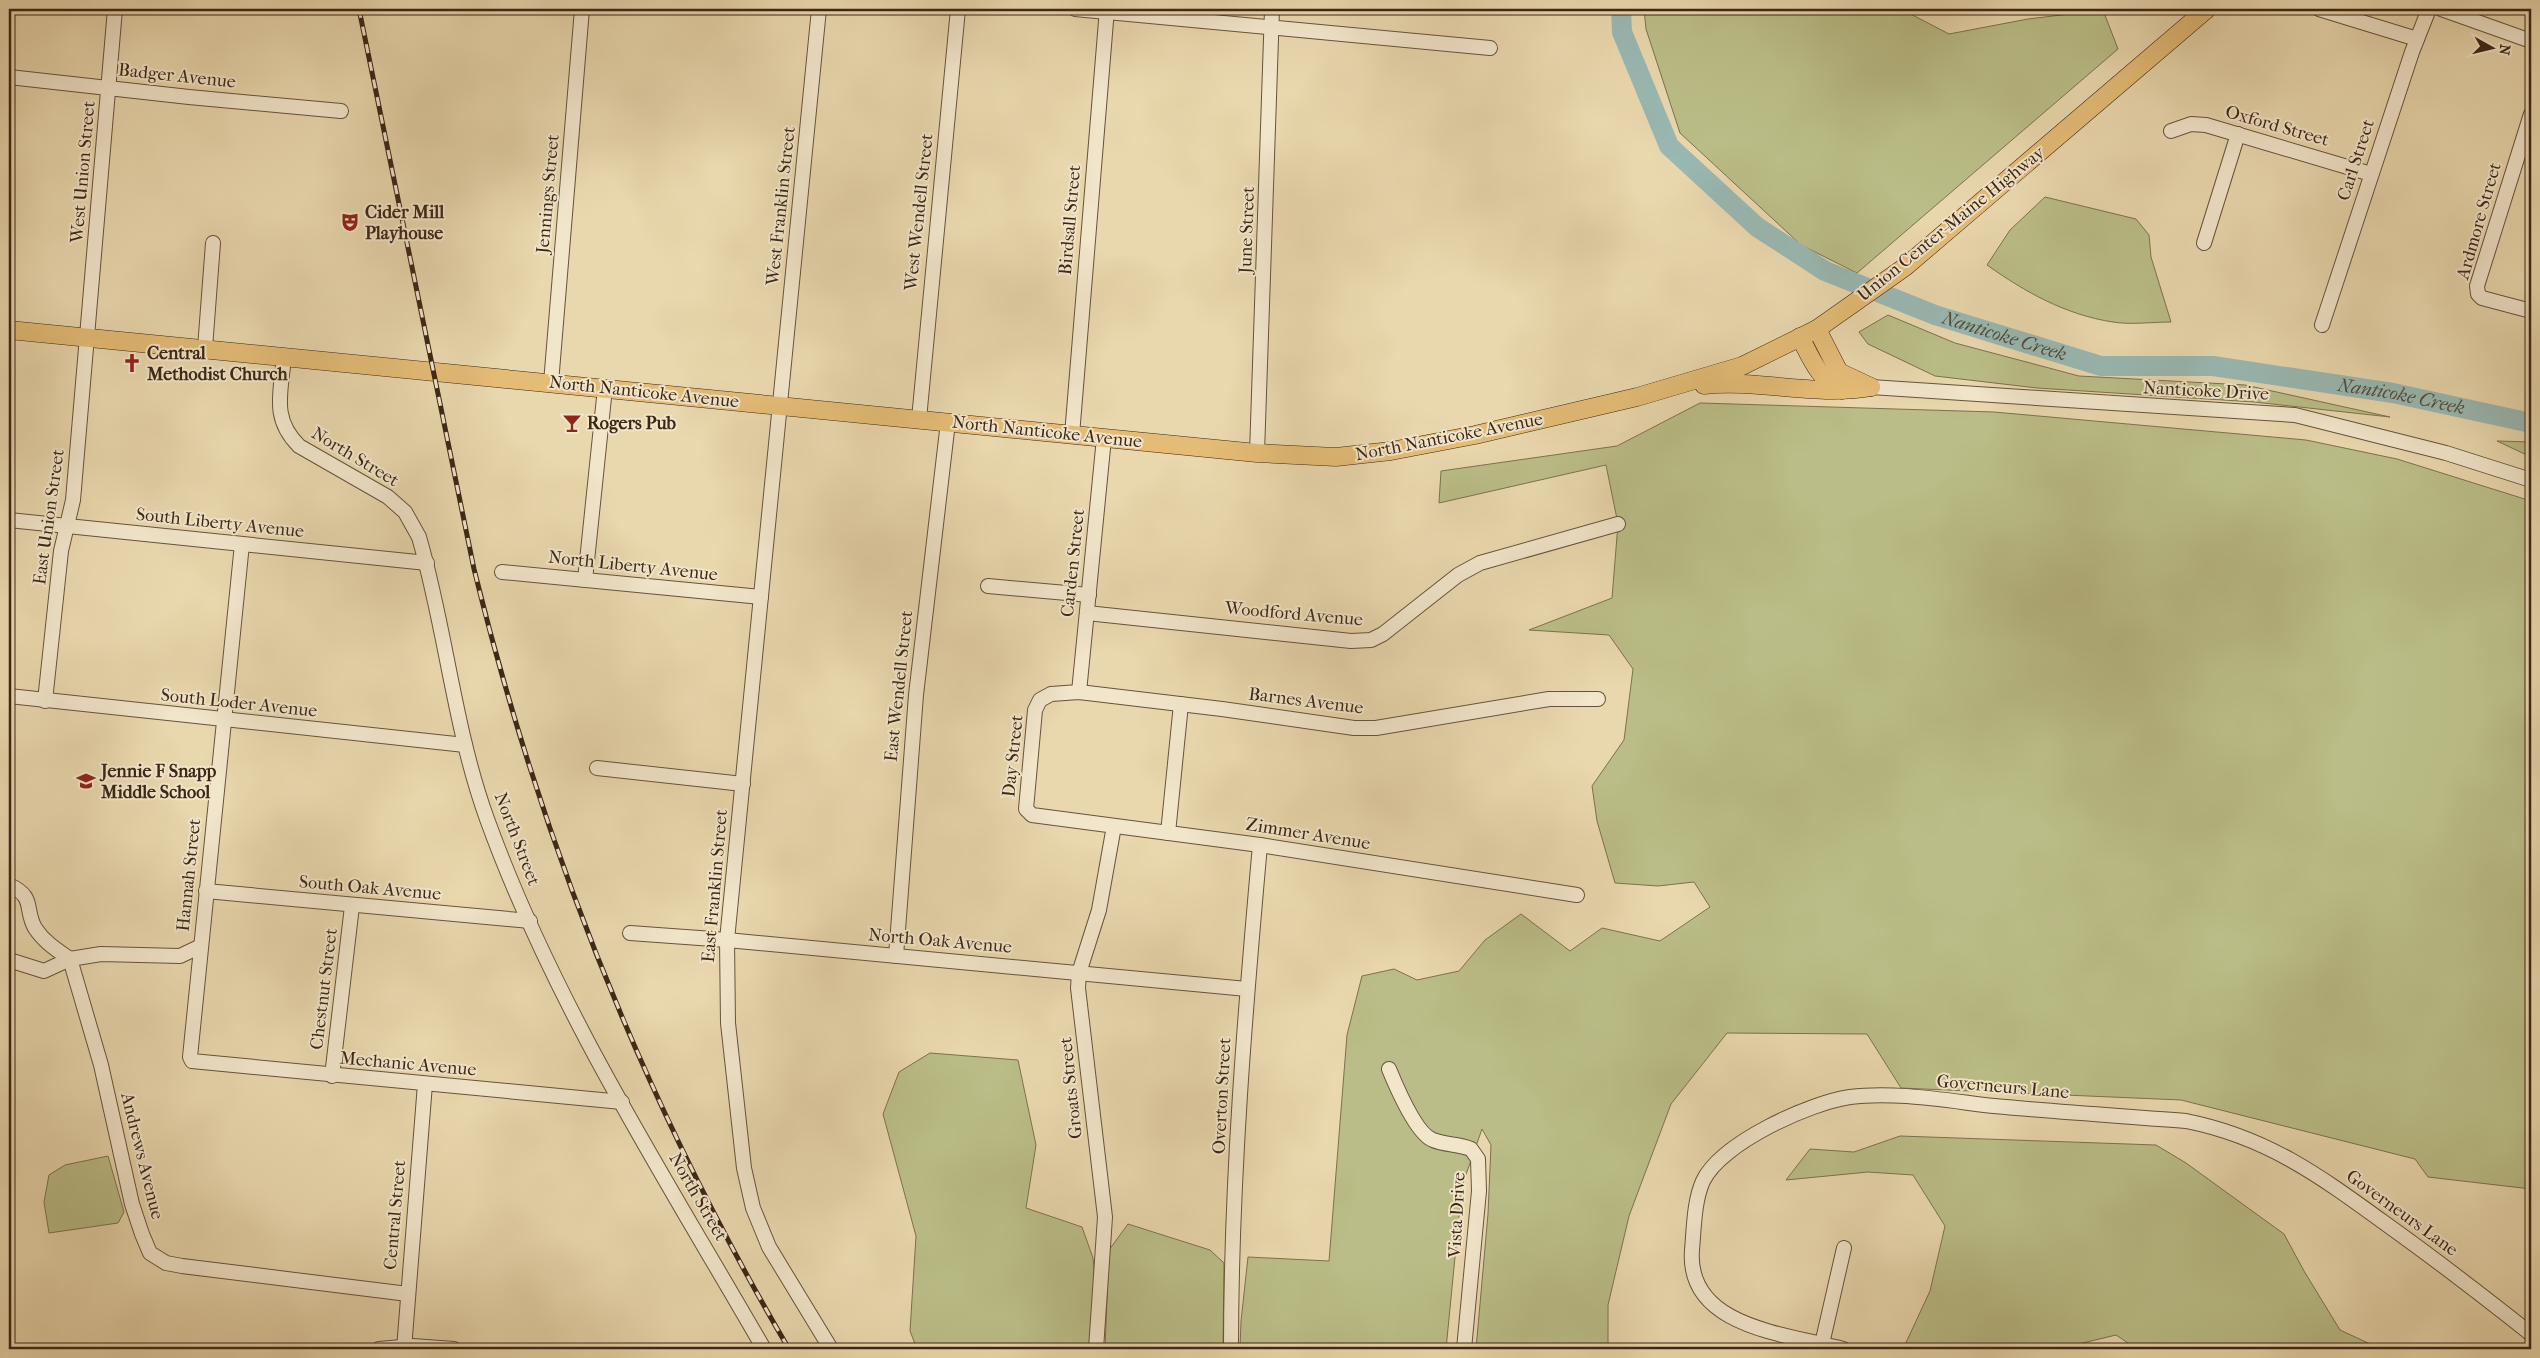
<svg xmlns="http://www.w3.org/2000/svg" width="2540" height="1358" viewBox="0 0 2540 1358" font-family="'IM FELL French Canon',serif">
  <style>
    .green { fill: #babd87; stroke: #7b724e }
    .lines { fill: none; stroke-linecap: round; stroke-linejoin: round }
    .river { stroke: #99b8b2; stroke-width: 20 }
    .minor-casing { stroke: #67533b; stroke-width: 16 }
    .major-casing { stroke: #3c2715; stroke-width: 19 }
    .minor { stroke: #f1e5ca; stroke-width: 14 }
    .major { stroke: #e4bc76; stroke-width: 18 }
    .rail-casing { stroke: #3c2715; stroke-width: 5 }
    .rail { stroke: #f1e5ca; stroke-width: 3; stroke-dasharray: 9; stroke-linecap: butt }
    .labels { text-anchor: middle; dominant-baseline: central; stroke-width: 4; stroke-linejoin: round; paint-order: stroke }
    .street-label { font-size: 18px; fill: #3c2715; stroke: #f1e5ca }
    .poi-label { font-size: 18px; font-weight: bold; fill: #3c2715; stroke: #f1e5ca; text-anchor: start }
    .water-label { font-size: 19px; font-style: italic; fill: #534b3c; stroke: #f1e5ca }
  </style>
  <rect width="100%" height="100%" fill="#e9d7ad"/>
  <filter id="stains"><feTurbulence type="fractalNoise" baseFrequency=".004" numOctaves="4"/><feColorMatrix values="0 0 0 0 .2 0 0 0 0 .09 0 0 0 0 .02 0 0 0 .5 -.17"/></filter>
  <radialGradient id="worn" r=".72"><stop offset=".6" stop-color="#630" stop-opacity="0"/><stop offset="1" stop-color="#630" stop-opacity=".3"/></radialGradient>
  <g class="green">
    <polygon points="1644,9 1901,9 1949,34 2028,19 2103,10 2118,49 1857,273 1801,245 1680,133 1646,29"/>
    <path d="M2045,197L2136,219L2149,235L2151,257L2171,322C2152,322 2131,325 2113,322C2066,315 2025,292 1987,265L2010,230Z"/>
    <polygon points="1888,315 1955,343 2079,376 2245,385 2390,417 2254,402 2037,388 1935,376 1868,344 1859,332"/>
    <polygon points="1700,403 1994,412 2306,440 2397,459 2531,501 2531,1189 2428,1177 2415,1159 2181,1100 1901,1088 1867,1034 1727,1033 1671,1104 1629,1216 1608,1305 1608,1349 1476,1349 1488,1214 1491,1145 1482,1129 1462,1186 1446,1349 1240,1349 1241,1321 1248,1257 1329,1261 1347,1035 1362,976 1394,969 1417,980 1459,971 1485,940 1521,914 1570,951 1602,928 1660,941 1710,907 1694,882 1658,886 1615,883 1597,821 1592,786 1624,740 1633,669 1609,635 1529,630 1612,598 1618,524 1606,465 1439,503 1441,471 1617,446"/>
    <polygon points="2497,441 2531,442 2531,457"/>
    <polygon points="930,1053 1018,1060 1036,1145 1026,1208 1082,1227 1093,1258 1101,1349 917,1349 910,1331 916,1236 883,1114 899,1072"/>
    <polygon points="1900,1136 2156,1145 2186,1163 2284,1234 2304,1271 2340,1330 2381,1349 2137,1349 2116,1335 2058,1349 2007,1347 2003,1349 1903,1349 1930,1291 1945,1226 1913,1175 1868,1172 1786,1180 1810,1149 1854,1152"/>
    <polygon points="108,1156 124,1212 118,1223 49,1233 44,1202 49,1175 65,1165"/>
    <polygon points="1128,1224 1210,1250 1224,1263 1223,1349 1105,1349 1109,1250"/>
  </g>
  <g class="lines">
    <path class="river" id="s1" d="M1621,9L1622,32L1669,146L1757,227L1825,271L1935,315L2101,366H2213L2393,393L2531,423"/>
    <g class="minor-casing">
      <g id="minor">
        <polyline points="819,9 727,940 728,1023 744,1168 753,1208 769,1247 831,1349"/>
        <polyline points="1075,9 1490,48"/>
        <polyline points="2319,9 2417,39"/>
        <polyline points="2441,9 2531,41"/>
        <polyline points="9,77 189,97 341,111"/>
        <polyline points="2531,114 2477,286 2478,294 2482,298 2531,311"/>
        <polyline points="2171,131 2191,124 2206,125 2371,174"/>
        <polyline points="2204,243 2238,134"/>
        <polyline points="2322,325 2412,52 2429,9"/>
        <polyline points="205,348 213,243"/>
        <path d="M284,357C281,393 271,418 299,446L388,497L405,512L419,537C446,630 454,728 487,819C555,1007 665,1177 764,1349"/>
        <polyline points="551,383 582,9"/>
        <polyline points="1871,387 2295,415 2446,453 2531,480"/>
        <polyline points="919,419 958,9"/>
        <polyline points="1072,435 1107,9"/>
        <polyline points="1257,453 1272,9"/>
        <polyline points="9,520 427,563"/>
        <polyline points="242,544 190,1057 192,1061 622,1102"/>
        <polyline points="502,572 761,597"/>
        <polyline points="585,580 605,388"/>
        <polyline points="988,586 1089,595"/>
        <polyline points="1087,613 1351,641 1371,640 1383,634 1458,575 1480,563 1618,524"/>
        <polyline points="1079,692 1104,438"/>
        <polyline points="9,696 465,745"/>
        <polyline points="45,701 61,551 73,500 115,9"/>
        <polyline points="597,768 743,784"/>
        <polyline points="1168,833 1181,704"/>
        <path d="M9,885C36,897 24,909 35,928C44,942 57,950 70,959"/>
        <polyline points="206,891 530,921"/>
        <polyline points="1577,895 1260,845 1032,815 1026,809 1035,710 1040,700 1051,694 1079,692 1222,709 1354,728 1376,728 1549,699 1598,699"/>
        <polyline points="630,933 727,940 1247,989"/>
        <polyline points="896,956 916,695 948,422"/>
        <polyline points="70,959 101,1065 132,1204 142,1234 150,1253 166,1263 182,1266 408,1294"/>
        <polyline points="9,960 44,971 70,959 101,954 180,956 201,946"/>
        <path d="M1389,1069C1396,1086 1416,1134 1433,1140C1445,1145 1459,1144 1471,1149L1478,1159L1479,1191L1464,1349"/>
        <polyline points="332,1076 352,906"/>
        <polyline points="1822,1344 1844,1248"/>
        <polyline points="379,1349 413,1346 454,1349"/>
        <polyline points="404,1349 425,1084"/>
        <polyline points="1096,1349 1105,1217 1078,988 1079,973 1099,910 1114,826"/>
        <path d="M1231,1349C1231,1181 1245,1012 1260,845"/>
        <path d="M1843,1349C1788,1334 1686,1328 1692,1250C1694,1228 1694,1201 1703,1181C1721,1143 1809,1103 1850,1097C1895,1091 1949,1101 1994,1106C2058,1112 2122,1116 2186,1121C2267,1137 2320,1176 2386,1224C2435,1259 2483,1296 2531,1334"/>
      </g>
    </g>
    <g class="major-casing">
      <g id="major">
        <polyline points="1817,329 1839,372 1871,387"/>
        <polyline points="9,330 1257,453 1336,457 1391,451 1475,435 1637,397 1742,366 1817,329 1905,267 2207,9"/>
        <path d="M1800,337C1811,358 1819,380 1842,390"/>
        <path d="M1704,385C1759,379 1815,397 1871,387"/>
      </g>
    </g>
    <use href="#minor" class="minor"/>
    <use href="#major" class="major"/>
    <g class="rail-casing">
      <path id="rail" d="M359,9L474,569C541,842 646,1106 789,1349"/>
    </g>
    <use href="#rail" class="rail"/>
  </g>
  <defs>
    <g id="theatre-bare" transform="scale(1.5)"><path d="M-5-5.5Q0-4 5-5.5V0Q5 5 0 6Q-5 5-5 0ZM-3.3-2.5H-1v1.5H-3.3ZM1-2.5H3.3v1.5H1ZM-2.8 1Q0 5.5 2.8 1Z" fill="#8f2418" stroke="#f1e5ca" stroke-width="2.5" paint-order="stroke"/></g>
    <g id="church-bare" transform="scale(1.5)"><path d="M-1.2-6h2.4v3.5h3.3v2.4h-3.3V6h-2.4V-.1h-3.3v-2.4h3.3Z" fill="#8f2418" stroke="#f1e5ca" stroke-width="2.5" paint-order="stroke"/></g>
    <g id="bar-bare" transform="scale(1.5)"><path d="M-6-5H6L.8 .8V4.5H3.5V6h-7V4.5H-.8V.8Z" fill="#8f2418" stroke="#f1e5ca" stroke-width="2.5" paint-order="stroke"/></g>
    <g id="school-bare" transform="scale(1.5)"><path d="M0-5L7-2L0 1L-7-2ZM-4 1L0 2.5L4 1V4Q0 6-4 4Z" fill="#8f2418" stroke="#f1e5ca" stroke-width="2.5" paint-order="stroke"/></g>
  </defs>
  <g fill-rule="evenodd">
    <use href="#theatre-bare" x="350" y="222"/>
    <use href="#church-bare" x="132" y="363"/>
    <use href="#bar-bare" x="572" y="423"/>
    <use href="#school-bare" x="86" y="781"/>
  </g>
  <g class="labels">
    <g class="street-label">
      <text transform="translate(177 76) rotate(6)">Badger Avenue</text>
      <text transform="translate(2277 126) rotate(16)">Oxford Street</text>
      <text transform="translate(2356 160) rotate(-72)">Carl Street</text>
      <text transform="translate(83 172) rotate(-85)">West Union Street</text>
      <text transform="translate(548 194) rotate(-85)">Jennings Street</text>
      <text transform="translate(781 206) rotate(-84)">West Franklin Street</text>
      <text transform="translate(919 212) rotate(-84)">West Wendell Street</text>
      <text transform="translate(1070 220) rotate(-85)">Birdsall Street</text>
      <text transform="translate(2479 221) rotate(-74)">Ardmore Street</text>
      <text transform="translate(1951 224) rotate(-39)">Union Center-Maine Highway</text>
      <text transform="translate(1247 230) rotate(-88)">June Street</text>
      <text transform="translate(2206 391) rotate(3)">Nanticoke Drive</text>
      <text transform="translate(644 392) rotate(6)">North Nanticoke Avenue</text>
      <text transform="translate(1047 432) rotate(6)">North Nanticoke Avenue</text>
      <text transform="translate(1449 437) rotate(-11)">North Nanticoke Avenue</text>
      <text transform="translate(355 457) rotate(31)">North Street</text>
      <text transform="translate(49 517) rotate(-82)">East Union Street</text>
      <text transform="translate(220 523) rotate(6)">South Liberty Avenue</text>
      <text transform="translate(1073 563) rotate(-84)">Carden Street</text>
      <text transform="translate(633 566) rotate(6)">North Liberty Avenue</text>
      <text transform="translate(1294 614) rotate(5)">Woodford Avenue</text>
      <text transform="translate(899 686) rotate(-84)">East Wendell Street</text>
      <text transform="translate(1306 701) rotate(7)">Barnes Avenue</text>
      <text transform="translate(239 703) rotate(6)">South Loder Avenue</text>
      <text transform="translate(1013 756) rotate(-84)">Day Street</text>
      <text transform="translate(1308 834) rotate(9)">Zimmer Avenue</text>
      <text transform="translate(517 839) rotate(69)">North Street</text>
      <text transform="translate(189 875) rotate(-84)">Hannah Street</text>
      <text transform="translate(715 886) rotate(-85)">East Franklin Street</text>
      <text transform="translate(370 888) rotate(5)">South Oak Avenue</text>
      <text transform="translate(940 941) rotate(5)">North Oak Avenue</text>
      <text transform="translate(324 989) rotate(-83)">Chestnut Street</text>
      <text transform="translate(408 1064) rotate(5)">Mechanic Avenue</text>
      <text transform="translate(2003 1087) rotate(5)">Governeurs Lane</text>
      <text transform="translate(1071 1088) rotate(-96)">Groats Street</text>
      <text transform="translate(1222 1096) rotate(-87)">Overton Street</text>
      <text transform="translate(142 1156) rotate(76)">Andrews Avenue</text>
      <text transform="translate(698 1197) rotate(60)">North Street</text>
      <text transform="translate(2402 1213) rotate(36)">Governeurs Lane</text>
      <text transform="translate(395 1215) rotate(-85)">Central Street</text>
      <text transform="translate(1457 1215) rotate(-87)">Vista Drive</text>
    </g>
    <g class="poi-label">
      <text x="365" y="212">Cider Mill<tspan x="365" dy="21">Playhouse</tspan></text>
      <text x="147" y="353">Central<tspan x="147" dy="21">Methodist Church</tspan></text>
      <text x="587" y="423">Rogers Pub</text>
      <text x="101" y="771">Jennie F Snapp<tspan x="101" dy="21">Middle School</tspan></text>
    </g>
    <g class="water-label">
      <text stroke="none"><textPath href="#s1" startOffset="538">Nanticoke Creek</textPath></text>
      <text stroke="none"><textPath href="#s1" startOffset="942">Nanticoke Creek</textPath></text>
    </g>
  </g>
  <rect width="2540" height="1358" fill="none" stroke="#e9d7ad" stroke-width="30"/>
  <rect x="10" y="10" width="2520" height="1338" fill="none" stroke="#3c2715" stroke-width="2.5"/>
  <rect x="15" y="15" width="2510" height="1328" fill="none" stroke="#3c2715"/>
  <g transform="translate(2492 48) rotate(98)" stroke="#f1e5ca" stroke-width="4" paint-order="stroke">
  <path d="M0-4L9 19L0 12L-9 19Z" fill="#3c2715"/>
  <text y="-8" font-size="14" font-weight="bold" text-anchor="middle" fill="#3c2715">N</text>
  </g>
  <rect width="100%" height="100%" filter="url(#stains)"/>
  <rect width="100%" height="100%" fill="url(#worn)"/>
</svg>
